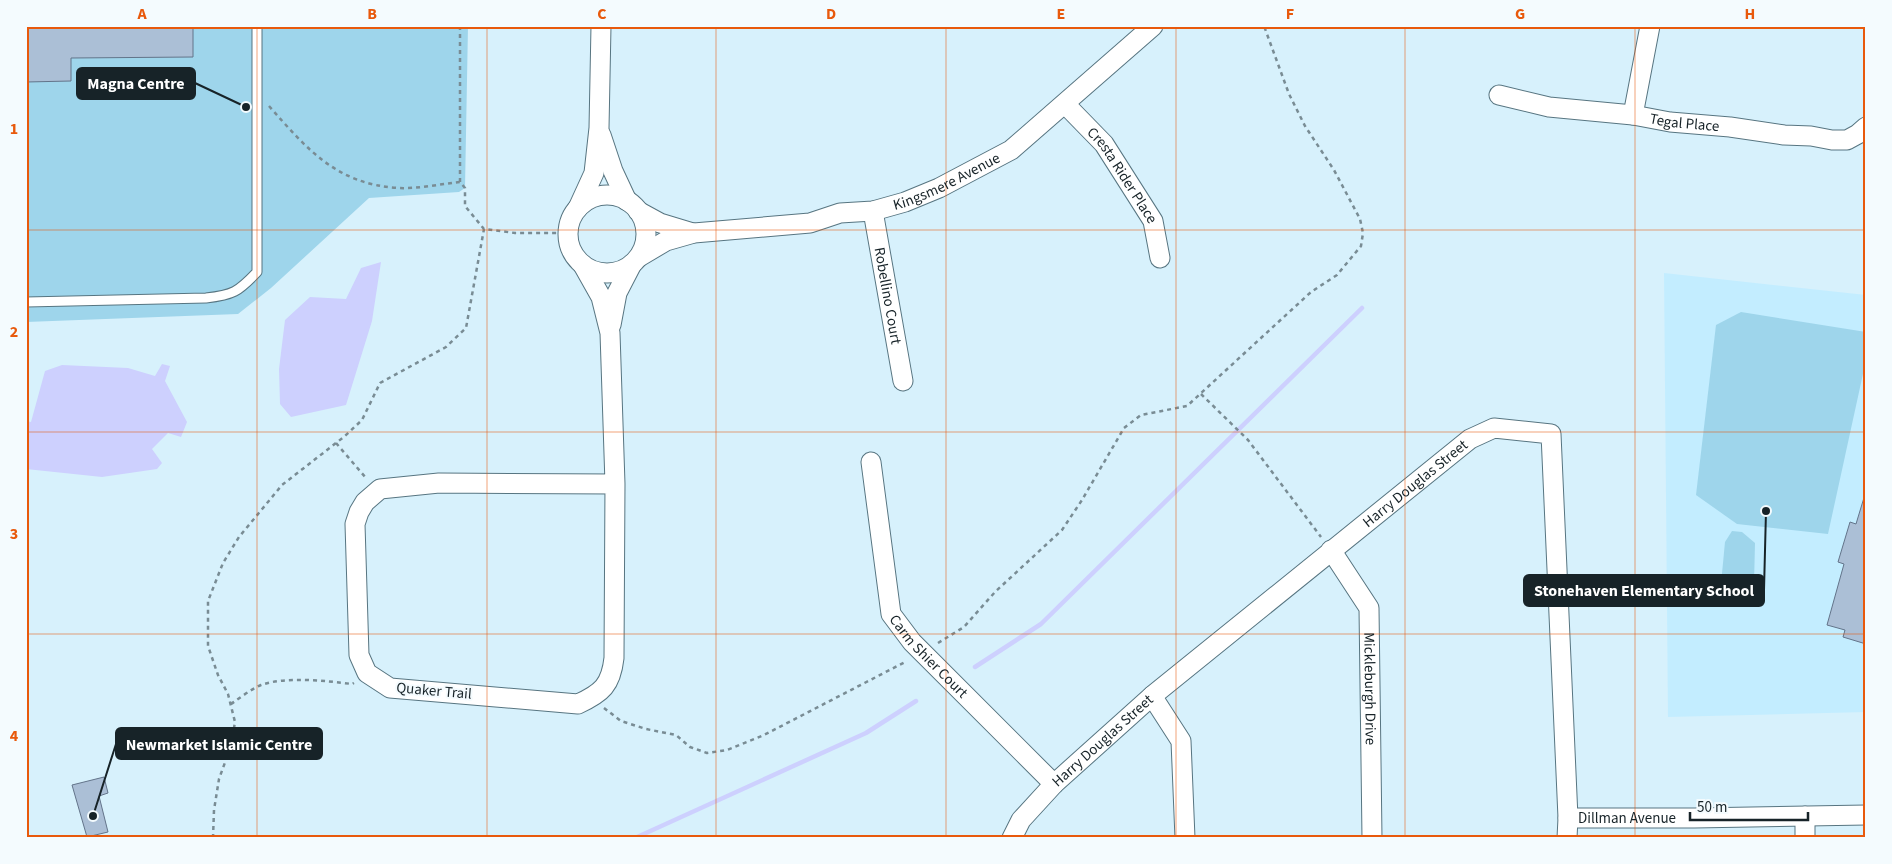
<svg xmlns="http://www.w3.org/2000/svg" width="1892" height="864" viewBox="0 0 1892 864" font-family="'Source Sans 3',sans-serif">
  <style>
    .built { fill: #c3edff }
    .green { fill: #9ed5eb }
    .water { fill: #cdd0fe }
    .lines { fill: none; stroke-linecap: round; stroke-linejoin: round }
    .stream { stroke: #cdd0fe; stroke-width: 4.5 }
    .building { fill: #abbfd6; stroke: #63748a }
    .lane-casing { stroke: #577581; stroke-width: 11 }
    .street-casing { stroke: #577581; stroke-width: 21 }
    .path { stroke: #798c94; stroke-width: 2.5; stroke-dasharray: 4 4; stroke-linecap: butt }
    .lane { stroke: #fff; stroke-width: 9 }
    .street { stroke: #fff; stroke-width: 19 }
    .grid { fill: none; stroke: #e8590c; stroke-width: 1; stroke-opacity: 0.55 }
    .labels { text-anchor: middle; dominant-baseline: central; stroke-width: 4; stroke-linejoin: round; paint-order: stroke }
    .street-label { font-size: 15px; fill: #172328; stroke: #f4fbfe }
    .leader { fill: none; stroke: #172328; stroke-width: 2 }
    .callout-dot { fill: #172328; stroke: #f4fbfe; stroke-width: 2 }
    .callout { fill: #172328; stroke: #172328; stroke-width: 2 }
    .callout-label { font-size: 16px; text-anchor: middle; font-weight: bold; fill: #fff }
    .neatline { fill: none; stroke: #e8590c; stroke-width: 2 }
    .grid-label { font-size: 16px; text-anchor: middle; font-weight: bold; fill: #e8590c }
  </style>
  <rect width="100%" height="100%" fill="#d7f1fc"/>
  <polygon class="built" points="1664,273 1866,295 1866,712 1668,717"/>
  <g class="green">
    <polygon points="26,26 468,26 465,188 459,192 369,198 271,288 238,314 26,322"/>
    <polygon points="1741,312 1866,332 1866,360 1828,534 1737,524 1696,495 1716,325"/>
    <polygon points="1732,531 1742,532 1755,543 1754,584 1742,591 1721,584 1725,542"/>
  </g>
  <g class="water">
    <polygon points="381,262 372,321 346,405 291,417 280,404 279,369 285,320 310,297 346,299 361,268"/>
    <polygon points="162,364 170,366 165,381 187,422 181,437 168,433 152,449 162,463 157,469 102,477 26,469 26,421 31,422 45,371 62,365 128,368 155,376"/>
  </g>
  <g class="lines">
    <g class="stream">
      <polyline points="975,667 1041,624 1362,308"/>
      <polyline points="635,838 866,733 916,701"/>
    </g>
  </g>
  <g class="building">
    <polygon points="26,26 193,26 193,57 71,58 71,81 26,82"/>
    <polygon points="1866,491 1866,644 1843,637 1845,630 1827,625 1844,564 1838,562 1850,522 1856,524"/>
    <polygon points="104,777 108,793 99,796 108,832 87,837 72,785"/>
  </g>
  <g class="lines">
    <g class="lane-casing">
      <path id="lane" d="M26,302L206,298C233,295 238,292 257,272V26"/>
    </g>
    <g class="street-casing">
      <g id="street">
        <path id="s1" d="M1499,95L1549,107L1633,115L1670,122L1730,127L1784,135L1811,136L1832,140H1847L1858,134L1866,127"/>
        <path id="s2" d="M1065,104L1104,144L1153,221L1160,258"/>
        <polyline points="1633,115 1650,26"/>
        <polyline points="601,135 613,171 627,201"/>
        <circle cx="607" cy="234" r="39"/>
        <polyline points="578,208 594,173 599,128 601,26"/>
        <polyline points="638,211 660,223 693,233"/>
        <path id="s3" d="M873,211L903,381"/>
        <path id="s4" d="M639,257L666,241L694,233L810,223L840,213L873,211L905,202L939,188L1011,150L1153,26"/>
        <path d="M583,265L601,297L610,333L615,484L614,658C611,685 602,693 578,704L390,688L367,673L359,655L355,524L359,512L365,502L380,489L439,483L615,484"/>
        <polyline points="611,325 617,293 632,264"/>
        <path id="s5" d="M871,462L891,614L912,642L1054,784"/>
        <path id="s6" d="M1331,550L1369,608L1372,838"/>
        <polyline points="1152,696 1181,741 1185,838"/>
        <path id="s7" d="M1568,818H1694L1866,815"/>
        <path id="s8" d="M1012,838L1021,820L1054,784L1152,696L1470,439L1494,428L1551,434L1568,818L1567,838"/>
        <polyline points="1805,838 1805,816"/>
      </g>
    </g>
    <g class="path">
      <polyline points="460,26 460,182 465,188 465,206 484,229 515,233 568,233"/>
      <path d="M269,106C307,149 336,184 398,188C418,189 440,184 460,182"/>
      <polyline points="1201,394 1248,440 1321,537"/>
      <polyline points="336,443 366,478"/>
      <polyline points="938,643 964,627 995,592 1062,530 1082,500 1124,428 1141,415 1187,406 1311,292 1337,275 1361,246 1363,233 1360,219 1334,170 1305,126 1289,94 1264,26"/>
      <path d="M231,704C240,698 251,689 261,685C286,676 327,681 352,684L354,683"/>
      <polyline points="604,708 621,721 646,729 676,735 690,747 707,753 727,750 764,735 907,661"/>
      <polyline points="213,838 214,810 219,779 231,746 235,722 228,694 218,675 208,646 208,601 223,563 239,537 282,485 345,436 362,420 380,383 446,347 466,328 484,229"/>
    </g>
    <use href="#lane" class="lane"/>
    <use href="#street" class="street"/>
  </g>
  <path class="grid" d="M257,26V838M487,26V838M716,26V838M946,26V838M1176,26V838M1405,26V838M1635,26V838M26,230H1866M26,432H1866M26,634H1866"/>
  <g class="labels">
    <g class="street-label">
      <text stroke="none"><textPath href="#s1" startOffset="188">Tegal Place</textPath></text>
      <text stroke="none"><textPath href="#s2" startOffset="92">Cresta Rider Place</textPath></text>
      <text stroke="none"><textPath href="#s4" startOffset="321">Kingsmere Avenue</textPath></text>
      <text stroke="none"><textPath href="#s3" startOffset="86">Robellino Court</textPath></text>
      <text stroke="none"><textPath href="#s8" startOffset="539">Harry Douglas Street</textPath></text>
      <text stroke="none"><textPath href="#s5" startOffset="210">Carm Shier Court</textPath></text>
      <text stroke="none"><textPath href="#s6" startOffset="150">Mickleburgh Drive</textPath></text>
      <text transform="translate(434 691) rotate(5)">Quaker Trail</text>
      <text stroke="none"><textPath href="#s8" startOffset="134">Harry Douglas Street</textPath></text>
      <text stroke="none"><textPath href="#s7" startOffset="59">Dillman Avenue</textPath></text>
    </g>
  </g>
  <path class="leader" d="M246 107L195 83M1766 511L1764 590M93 816L116 744"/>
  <g class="callout-dot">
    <circle cx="246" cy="107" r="5"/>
    <circle cx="1766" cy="511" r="5"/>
    <circle cx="93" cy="816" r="5"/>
  </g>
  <g class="callout">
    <rect x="77" y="68" width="118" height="31" rx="5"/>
    <rect x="1524" y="575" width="240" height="31" rx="5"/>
    <rect x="116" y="728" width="206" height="31" rx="5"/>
  </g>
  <g class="callout-label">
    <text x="136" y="89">Magna Centre</text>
    <text x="1644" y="596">Stonehaven Elementary School</text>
    <text x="219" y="750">Newmarket Islamic Centre</text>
  </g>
  <rect width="1892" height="864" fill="none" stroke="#f4fbfe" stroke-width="55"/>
  <path d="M1690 812v8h118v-8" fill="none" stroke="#172328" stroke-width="2.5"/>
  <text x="1697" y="812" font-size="15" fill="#172328" stroke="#f4fbfe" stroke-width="4" paint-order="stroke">50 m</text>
  <rect x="28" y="28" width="1836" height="808" class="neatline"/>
  <g class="grid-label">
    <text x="142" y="19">A</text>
    <text x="372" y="19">B</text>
    <text x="602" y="19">C</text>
    <text x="831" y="19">D</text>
    <text x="1061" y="19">E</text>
    <text x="1290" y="19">F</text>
    <text x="1520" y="19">G</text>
    <text x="1750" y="19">H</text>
    <text x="14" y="134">1</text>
    <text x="14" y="337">2</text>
    <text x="14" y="539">3</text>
    <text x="14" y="741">4</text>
  </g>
</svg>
